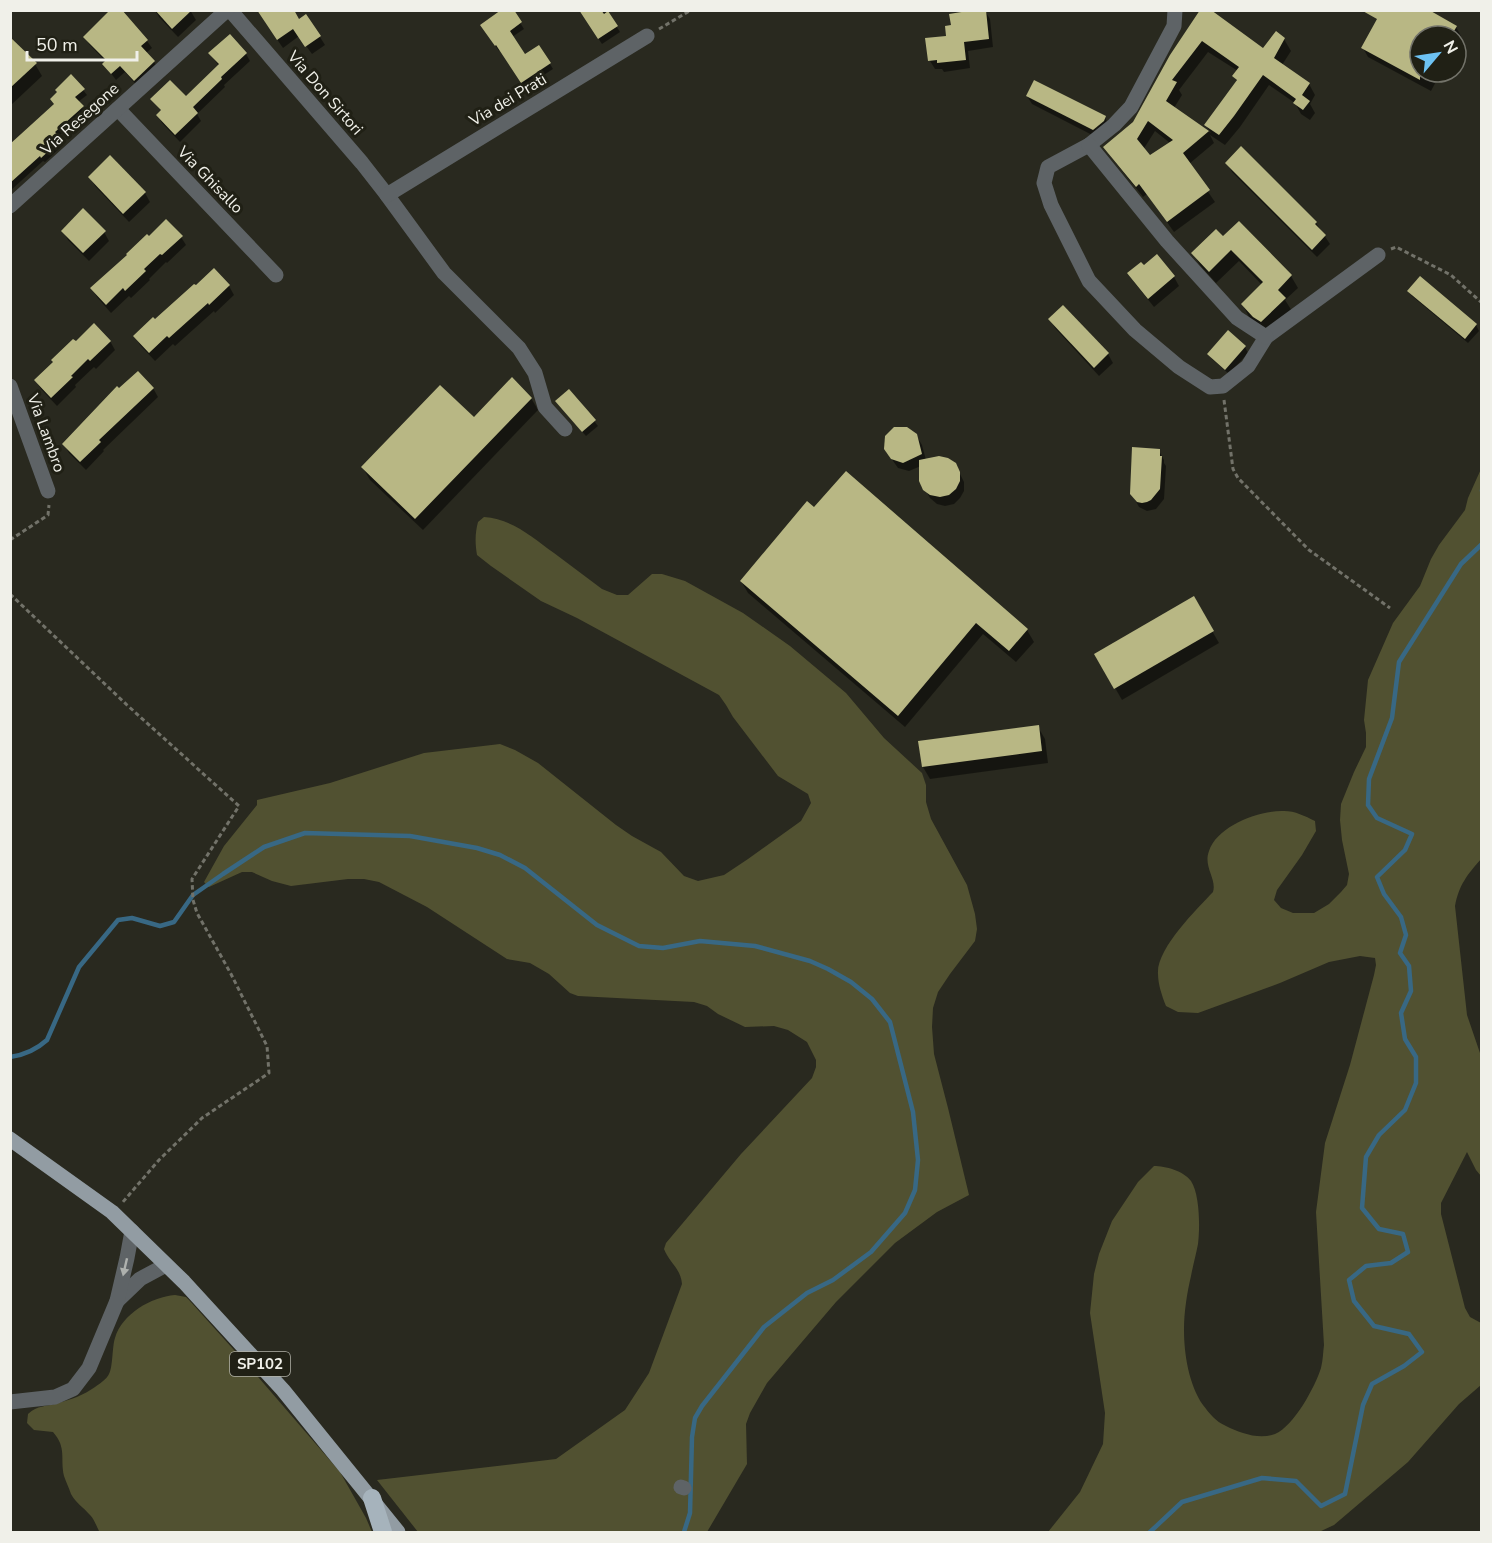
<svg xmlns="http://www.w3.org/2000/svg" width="1492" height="1543" viewBox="0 0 1492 1543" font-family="'Nunito Sans',sans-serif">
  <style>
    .green { fill: #515131 }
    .shadow { fill: #0007; fill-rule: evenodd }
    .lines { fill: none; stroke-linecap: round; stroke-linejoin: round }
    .stream { stroke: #386884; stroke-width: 4.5 }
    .building { fill: #b8b784; fill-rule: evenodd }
    .path { stroke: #727269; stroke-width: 3; stroke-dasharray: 4.5 3; stroke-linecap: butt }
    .minor { stroke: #5e6366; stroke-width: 15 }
    .major { stroke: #929ca3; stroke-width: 15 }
    .highway { stroke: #a6b3bc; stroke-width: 18 }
    .oneway { fill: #aeb1ae }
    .labels { text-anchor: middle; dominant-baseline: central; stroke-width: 6; stroke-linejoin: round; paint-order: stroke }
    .shield { fill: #202015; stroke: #b2b2a9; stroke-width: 1.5 }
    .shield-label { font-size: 15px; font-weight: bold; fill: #f0f0e9 }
    .street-label { font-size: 16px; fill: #f0f0e9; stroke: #202015 }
  </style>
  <rect width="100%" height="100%" fill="#29291f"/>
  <g class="green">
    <path d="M1481,469V859C1467,875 1459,885 1455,906L1467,1015L1481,1056V1176L1476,1170L1467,1152L1441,1203V1214L1465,1308L1470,1317L1481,1323V1385L1459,1404L1408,1462L1334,1525L1319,1532H1048L1080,1492L1103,1444L1105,1413L1090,1313L1094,1274L1099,1254L1112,1221L1138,1182L1154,1166C1165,1166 1184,1171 1191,1181C1200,1195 1200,1228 1198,1244C1196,1255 1193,1265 1191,1276C1187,1293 1184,1312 1184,1330C1184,1354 1189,1385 1203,1405C1210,1414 1215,1421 1226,1426C1240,1433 1259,1440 1275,1434C1294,1426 1315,1387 1321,1368C1323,1360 1323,1352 1324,1345L1316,1212L1325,1143L1350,1065L1374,975L1376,965L1375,958L1360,956L1329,962L1280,983L1198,1013L1178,1012L1166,1006C1162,996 1158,984 1158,974C1156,949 1197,909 1213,892C1217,879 1203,867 1209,851C1217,826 1259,810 1284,811C1295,811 1305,816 1315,821L1316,831L1302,855L1277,890L1274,900L1281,908L1293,913H1314L1329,904L1341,892L1347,885L1349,874L1342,840L1340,820L1341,804L1354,772L1366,747V733L1364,720L1368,680L1393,623L1420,586L1431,559L1439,545L1465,510L1468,498Z"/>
    <path d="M484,517C512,519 532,537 554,553C570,565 586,577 602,589L617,595H628L652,574H662L685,581L743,613L790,646L846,693L884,738L922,773L926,785V802L931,819L967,885L975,914L977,929L975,941L950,974L938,992L933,1008L932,1027L934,1054L948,1108L969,1195L937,1212L895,1243L836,1302L767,1383L750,1413L746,1424L747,1464L707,1532H418L377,1480L556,1459L625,1410L649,1373L682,1284C681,1269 669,1262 664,1249L666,1243L741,1154L812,1078L816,1067V1060L807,1042L788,1030L774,1026L745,1027L718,1014L707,1006L694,1002L578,996L570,993L549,974L530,963L507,959L427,907L379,882L364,879H348L291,886L272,881L252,872H242L209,887L204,882L224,846L257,805V800L330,783L424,753L500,744L515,750L538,763L616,825L632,836L661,852L684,876L698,881L724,875L748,859L801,821L811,803L808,794L778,776L733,717L726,705L719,695L577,618L541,601L491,566L477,555C475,543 475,533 478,522Z"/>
    <path d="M175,1295L186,1297L189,1300L252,1370L340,1472L366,1518L372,1532H97L99,1531C96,1525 94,1519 90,1515C83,1507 76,1503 71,1494C69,1488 66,1482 64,1476C60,1458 67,1448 53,1432L34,1430L27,1423L28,1414C38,1405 45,1407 58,1403C70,1400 84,1395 95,1387C99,1384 107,1379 109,1374C113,1367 112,1347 115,1338C122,1314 151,1297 175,1295Z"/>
  </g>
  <g class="shadow">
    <polygon points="155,10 190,10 196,20 178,37 159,17"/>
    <polygon points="512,10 524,29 512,37 525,56 550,64 553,69 525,87 500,50 499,51 485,31"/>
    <polygon points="579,10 606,10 620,32 602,44"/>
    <path d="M1202,10L1263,50L1284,39L1291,51L1282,65L1309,84L1315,95L1310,104L1315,113L1310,120L1301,114L1295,103L1269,85L1240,127L1225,145L1210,135L1214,143L1189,164L1215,202L1174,232L1147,194L1143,197L1112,158L1105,147L1134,123ZM1208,52L1238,71L1234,76L1237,82L1206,125L1211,133L1174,108L1182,95L1179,90ZM1155,131L1170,143L1150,157L1143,150Z"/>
    <polygon points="985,11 990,19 993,47 968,51 970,68 944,72 942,69 935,69 930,61 948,37"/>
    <polygon points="1378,20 1456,27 1461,36 1456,44 1456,36 1420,36 1420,72 1441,72 1431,91 1368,57 1363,48"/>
    <polygon points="299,21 320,37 325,45 312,54 299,36 283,48 265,22"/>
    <polygon points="230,36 246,54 250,61 224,85 225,87 197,114 201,121 180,142 162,123 158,116 162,112 152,99 186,98 219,66 210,54"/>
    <polygon points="85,37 147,41 152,48 146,53 154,62 159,70 139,88 125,72 116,80 104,64 106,62 89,44"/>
    <polygon points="10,39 35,64 42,76 10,106"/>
    <polygon points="83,90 87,95 78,102 85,112 58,137 63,145 45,162 43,161 10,191 10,151"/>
    <polygon points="1027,96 1105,118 1110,126 1098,138 1032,104"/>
    <polygon points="1227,163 1316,223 1330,244 1317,257 1232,172"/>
    <polygon points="90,177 145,193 150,202 129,222 95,186"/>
    <polygon points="63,231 104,232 109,241 89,261 68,240"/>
    <polygon points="181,237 186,245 167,263 166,262 149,279 150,280 131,298 129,296 111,313 97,297 92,289 149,238"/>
    <polygon points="1223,238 1291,276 1298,288 1285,300 1292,311 1269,334 1262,329 1249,317 1243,305 1262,285 1239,261 1216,283 1200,265 1193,253"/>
    <polygon points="1156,257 1174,277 1179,286 1154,307 1134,282 1129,273 1144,267"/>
    <polygon points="229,286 234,295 215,313 214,311 175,346 173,344 155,361 140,345 135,336 155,321"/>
    <polygon points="1408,291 1476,325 1479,331 1468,343 1412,296"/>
    <polygon points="1050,320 1108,354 1113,363 1099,376 1055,328"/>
    <polygon points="1228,332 1245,347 1248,353 1229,374 1212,359 1209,354"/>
    <polygon points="110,341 115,350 96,369 94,367 75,385 76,387 57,406 41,389 36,381 76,343"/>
    <polygon points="153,388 158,397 103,450 104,451 86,470 69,453 64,444"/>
    <polygon points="531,398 538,410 423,530 370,480 363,468 474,419"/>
    <polygon points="560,406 594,421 598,426 586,436"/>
    <polygon points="916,435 922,445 926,460 955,464 964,482 964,491 960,498 954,504 945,506 937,504 930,498 925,489 921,466 909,471 898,468 891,458"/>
    <polygon points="1159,451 1164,460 1164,463 1166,466 1164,499 1156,509 1147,511 1139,507 1134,498"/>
    <polygon points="741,581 1027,630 1034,642 1016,662 983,634 905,727 748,593"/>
    <polygon points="1193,598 1219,643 1122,700 1096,655"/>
    <polygon points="1038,727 1045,739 1048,763 930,779 923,767"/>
  </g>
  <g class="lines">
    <g class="stream">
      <polyline points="1482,490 1482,491"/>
      <path d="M10,1057C25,1055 36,1050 47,1040L79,967L118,920L132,918L160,926L174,922L193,895L223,874L264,847L305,833L410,836L477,848L500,855L525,868L597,925L639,946L663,948L700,941L755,946L810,961L828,969L851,982L872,999L890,1022L913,1112L918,1160L915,1190L905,1213L871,1252L833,1280L807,1293L764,1327L702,1406L695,1418L692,1437L690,1513L684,1532"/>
      <polyline points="1150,1532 1182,1502 1262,1478 1296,1481 1321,1506 1345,1494 1363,1405 1372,1384 1404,1366 1422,1352 1409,1334 1374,1326 1354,1301 1349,1280 1366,1266 1391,1263 1408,1252 1403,1234 1379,1229 1362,1208 1366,1157 1379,1135 1405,1110 1416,1083 1416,1057 1405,1039 1401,1013 1411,991 1409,966 1400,953 1406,935 1401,917 1384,894 1377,877 1405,850 1412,834 1377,818 1368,805 1369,779 1392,718 1399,662 1461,564 1482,544"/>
    </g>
  </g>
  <g class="building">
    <polygon points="110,10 122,10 148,40 141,46 155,61 134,81 120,66 111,74 102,64 106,60 83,37"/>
    <polygon points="155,10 192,10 172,29"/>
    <polygon points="257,10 294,10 299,19 306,14 321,36 305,47 293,29 277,40"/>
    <polygon points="501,10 514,10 522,22 510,31 525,54 539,45 551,63 521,83 496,45 495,46 480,25"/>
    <polygon points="579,10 601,10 604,14 608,11 618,26 598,39"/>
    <polygon points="974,10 986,10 989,39 964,42 966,60 937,63 937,60 928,61 925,38 946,36 945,26 951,25 949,14"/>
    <path d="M1200,10H1211L1263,48L1276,31L1285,38L1274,58L1310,83L1302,95L1310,101L1303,110L1293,103L1296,99L1263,75L1234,116L1219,135L1204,125L1237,80L1232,76L1239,67L1202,41L1172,80L1177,82L1166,101L1209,131L1183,153L1210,190L1167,222L1139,184L1136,187L1103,147L1133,122L1170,55ZM1148,121L1173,140L1150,155L1137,139Z"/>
    <polygon points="1361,10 1429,10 1457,26 1451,36 1420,36 1420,80 1361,48 1377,19"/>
    <polygon points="230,34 247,53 221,77 222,79 193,107 198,113 175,135 156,115 161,110 150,99 170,80 186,96 219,64 208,53"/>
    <polygon points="10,37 37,63 10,88"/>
    <polygon points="71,74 85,89 75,97 84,106 55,132 62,139 41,158 40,156 10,183 10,144 54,104 50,99 57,92 55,90"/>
    <polygon points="1034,80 1106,116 1104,121 1093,130 1026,96"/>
    <polygon points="1241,146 1317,222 1315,224 1326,235 1312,250 1225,163"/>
    <polygon points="110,155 146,192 123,214 88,177"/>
    <polygon points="83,208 106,231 83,253 61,231"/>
    <polygon points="166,219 183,236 162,255 160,254 144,269 146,271 125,291 123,288 106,305 90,288 127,255 126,254 147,234 149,236"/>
    <polygon points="1239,221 1292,275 1278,290 1286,298 1261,322 1253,317 1241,304 1263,282 1231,250 1209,272 1191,253 1216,229 1223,236"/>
    <polygon points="1157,254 1175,276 1148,299 1127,273 1141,262 1144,265"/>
    <polygon points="214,268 230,285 209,305 208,303 169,338 167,336 149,353 133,336 153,317 155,319 194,284 196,285"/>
    <polygon points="1420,276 1477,324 1465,339 1407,291"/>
    <polygon points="1063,305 1109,353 1094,368 1048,319"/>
    <polygon points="94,323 111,341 90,361 88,359 71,376 73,377 51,398 34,380 53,362 51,360 73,339 76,341"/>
    <polygon points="1228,330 1246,346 1225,370 1207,354"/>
    <polygon points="138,371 154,388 99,440 101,442 80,462 62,444 117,386 119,388"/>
    <polygon points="512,377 532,398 415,519 361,467 440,385 474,417"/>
    <polygon points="569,389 596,420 582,432 555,401"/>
    <polygon points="894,427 907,427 917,434 922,454 903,463 891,459 884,449 885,436"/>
    <polygon points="1132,447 1160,449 1160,456 1162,456 1160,489 1151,500 1147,502 1142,503 1137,502 1130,494"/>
    <polygon points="939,456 948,458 956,463 960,472 960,481 956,489 949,495 940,497 930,495 923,490 919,481 919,460"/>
    <polygon points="846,471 1028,629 1009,651 976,623 898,716 740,581 807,501 814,507"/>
    <polygon points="1194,596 1214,631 1114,689 1094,654"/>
    <polygon points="1039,725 1042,751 922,767 918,741"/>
  </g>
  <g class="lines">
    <g class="path">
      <polyline points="659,29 691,10"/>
      <polyline points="1391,249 1396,247 1451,275 1482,303"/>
      <polyline points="1224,400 1233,469 1238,478 1309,550 1390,608"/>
      <polyline points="10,540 48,515 49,505"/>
      <polyline points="10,594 127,705 239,806 192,879 193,900 197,913 231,974 267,1046 269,1073 202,1118 159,1160 122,1203"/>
    </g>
    <g class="minor">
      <polyline points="230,10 362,163 387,195 444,273 519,348 535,373 545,407 565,429"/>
      <polyline points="1175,10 1174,26 1131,107 1114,125 1089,145 1048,167 1044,183 1051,205 1089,281 1135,330 1179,367 1210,387 1223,386 1248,366 1266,337 1378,255"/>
      <polyline points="118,109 276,275"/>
      <polyline points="1089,145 1167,241 1237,318 1266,337"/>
      <polyline points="387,195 647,36"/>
      <polyline points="10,206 227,10"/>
      <polyline points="10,386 48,491"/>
      <polyline points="117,1301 140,1279 166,1265"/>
      <polyline points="10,1402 55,1397 73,1389 89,1368 117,1301 127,1258 132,1231"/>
      <polyline points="681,1487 684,1488"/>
    </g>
    <polyline class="major" points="10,1139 112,1212 184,1282 283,1390 398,1532"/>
    <polyline class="highway" points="372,1498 383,1532"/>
  </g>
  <defs><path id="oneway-solid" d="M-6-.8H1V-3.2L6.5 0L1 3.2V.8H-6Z" transform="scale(1.5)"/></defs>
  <use class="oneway" href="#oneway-solid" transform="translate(125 1267) rotate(103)"/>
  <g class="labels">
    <rect class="shield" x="230" y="1352" width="60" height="24" rx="4.5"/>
    <g class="shield-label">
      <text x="260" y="1364">SP102</text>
    </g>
    <g class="street-label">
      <text transform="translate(325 93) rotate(49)">Via Don Sirtori</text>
      <text transform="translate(508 100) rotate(-31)">Via dei Prati</text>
      <text transform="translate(80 119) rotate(-42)">Via Resegone</text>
      <text transform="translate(210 180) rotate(46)">Via Ghisallo</text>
      <text transform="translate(46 433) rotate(70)">Via Lambro</text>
    </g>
  </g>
  <rect width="1492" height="1543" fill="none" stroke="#f0f0e9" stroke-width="24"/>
  <g transform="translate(1438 54) rotate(61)"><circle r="28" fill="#202015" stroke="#73736a" stroke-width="1.5"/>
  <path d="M0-4.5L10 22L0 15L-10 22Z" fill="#6dc2f3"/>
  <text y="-9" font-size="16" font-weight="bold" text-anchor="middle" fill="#f0f0e9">N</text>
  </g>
  <path d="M27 51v9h110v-9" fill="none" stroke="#f0f0e9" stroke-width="3"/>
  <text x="36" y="51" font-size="18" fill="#f0f0e9" stroke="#202015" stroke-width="4.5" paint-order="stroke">50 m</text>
</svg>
